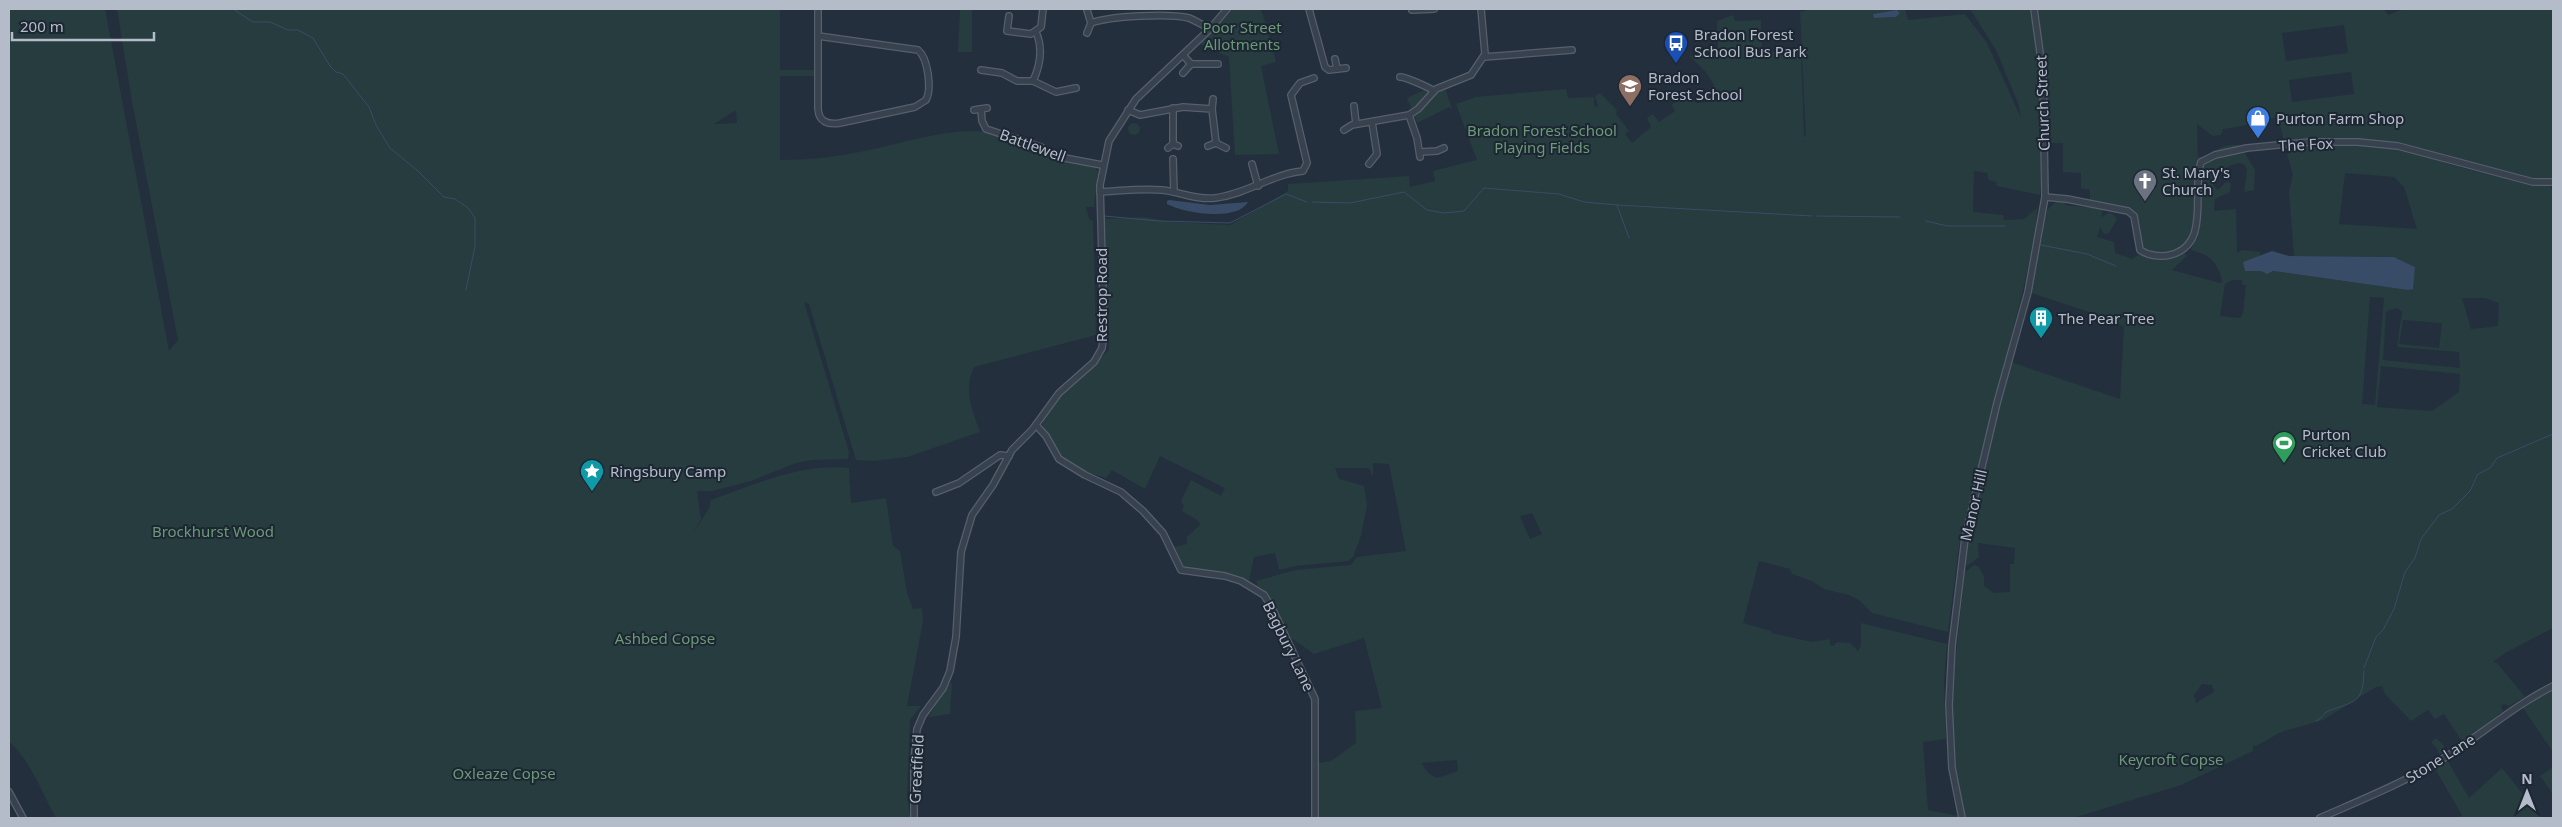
<svg xmlns="http://www.w3.org/2000/svg" width="2562" height="827" viewBox="0 0 2562 827" font-family="'Noto Sans',sans-serif">
  <style>
    .green { fill: #263c3f; fill-rule: evenodd }
    .water { fill: #394c67 }
    .lines { fill: none; stroke-linecap: round; stroke-linejoin: round }
    .stream { stroke: #394c67; stroke-width: 1 }
    .minor-casing { stroke: #565f6c; stroke-width: 8 }
    .minor { stroke: #38414e; stroke-width: 5.5 }
    .labels { text-anchor: middle; dominant-baseline: central; stroke-width: 4; stroke-linejoin: round; paint-order: stroke }
    .park-label { font-size: 15px; fill: #6b9a76; stroke: #1d2633 }
    .poi-label { font-size: 15px; fill: #b4bcc9; stroke: #1d2633; text-anchor: start }
    .street-label { font-size: 15px; fill: #b4bcc9; stroke: #1d2633 }
  </style>
  <rect width="100%" height="100%" fill="#242f3e"/>
  <g class="green">
    <path d="M9,9H105L169,351L178,340L132,102L117,9H780V70H814V76H780V160C809,160 836,157 864,151C903,144 962,122 1000,135V139L1048,157L1093,166L1098,171L1094,207H1086L1089,219L1093,221L1096,335L974,367C963,390 972,409 980,432L907,457L873,461L856,460L809,304L804,302L849,452L848,459L812,460L796,463L751,481L712,491H697L701,519L693,534L709,508L711,500C755,484 802,463 849,468L851,503L886,498L893,546L900,551L907,593L913,609L922,608L923,621L907,706H921L910,720L907,795L910,818H56C41,791 32,763 9,741ZM736,110L737,123L714,124Z"/>
    <polygon points="960,9 972,9 972,52 958,52"/>
    <polygon points="1232,9 1260,9 1263,15 1276,62 1261,66 1279,154 1235,155 1229,57 1200,44"/>
    <path d="M1811,9H1905L1908,20L1965,14L1987,43L2021,118L2018,103L1996,50L1970,9H2384L2388,15L2403,9H2553V178L2538,179L2516,175L2403,145C2447,169 2501,177 2550,186L2553,192V628L2505,653L2493,662L2497,663L2525,697L2509,706L2504,704L2501,706L2503,711L2463,743L2444,714L2435,719L2428,710L2411,721L2385,694L2382,686L2376,687L2323,720L2281,732L2256,746L2253,745V751L2181,785L2073,818H1965L1955,784L1952,763L1951,700L1965,572L1974,565L1979,567L1984,576V586L1994,593L2010,592V564H2014L2015,548L1978,543L1979,557L1967,566L1965,563L1972,515L2011,362L2120,399L2124,327L2107,318L2031,293L2047,210L2057,201L2063,200L2066,205L2103,209L2101,218L2106,214L2112,213L2117,219L2109,233L2104,234L2100,227L2097,237L2114,242L2115,253L2132,259L2141,253L2161,257L2183,251L2187,256L2172,270L2220,283L2222,281C2218,262 2210,255 2191,250C2201,223 2204,213 2197,184L2196,214L2187,244L2167,254L2146,252L2139,242L2135,213L2123,206L2090,200V190L2081,188V173L2063,172V143H2042L2040,195L1997,186L1996,182L1989,180L1987,173L1974,171L1973,212L2003,215L2004,220L2024,219L2037,208L2036,230L2023,290L1960,539L1948,632L1872,613L1859,600L1849,595L1824,589L1812,581L1792,574L1790,569L1759,561L1743,623L1771,631V633L1812,642L1830,639V645L1834,646L1837,642L1850,643L1858,651L1861,646V623L1947,644L1944,682L1946,739L1923,742L1928,810L1958,816L1959,818H1318V763L1331,761L1356,743L1355,711L1382,708L1364,638L1314,654L1293,639L1289,640L1268,594L1258,586L1256,581L1295,570L1351,565L1357,557L1406,551L1389,464L1373,463V477L1369,468H1335L1339,479L1364,486L1367,506L1361,536L1353,557L1348,561L1296,566L1279,570L1275,553L1254,557L1249,581L1222,572L1185,569L1174,547L1187,544V537L1200,525L1199,521L1182,511L1184,506L1181,501L1191,480L1221,496L1225,488L1160,456L1145,489L1112,470L1106,478C1064,465 1064,463 1043,425C1043,402 1096,367 1109,349L1103,215L1107,219L1144,217L1172,222L1230,225L1288,191V184L1409,176L1410,187L1435,181L1433,171L1477,160L1456,104L1476,97L1566,89L1568,98L1594,97V107L1598,106L1595,96L1600,93L1617,110L1616,114L1629,131L1625,134L1632,143L1651,127L1647,118L1653,114L1659,122L1675,111L1671,105L1686,95L1696,103C1737,104 1703,66 1689,56L1718,53L1717,21L1733,15L1735,21L1761,20L1762,52H1801L1804,136L1806,137L1800,12ZM1897,10L1900,13L1896,17L1874,18V14ZM2344,25L2348,53L2286,61L2282,33ZM2351,72L2354,94L2292,102L2289,80ZM2278,117L2284,141H2308L2294,147L2287,155L2293,174L2289,191L2294,256L2394,257L2415,267L2412,289L2408,290L2273,271L2267,273L2261,271H2245L2244,262L2259,256L2261,252L2242,250L2237,253L2236,209L2214,211L2215,199L2230,192L2231,183L2226,182L2218,190L2213,185C2218,173 2227,164 2240,163L2245,165L2247,170L2244,192L2254,190L2255,170L2240,145C2218,143 2212,157 2198,157L2197,124L2213,136L2221,135L2223,129C2242,127 2259,121 2278,117ZM2345,173L2394,177L2404,187L2417,229L2339,224ZM2232,280H2242L2243,285H2246L2243,313L2240,318L2220,316L2225,284ZM2370,297L2384,298L2375,405L2362,404ZM2462,298H2485L2499,303L2498,326L2471,329ZM2398,308L2402,312L2397,347L2459,352L2460,368L2383,360L2386,313L2389,310ZM2403,320L2442,323L2439,348L2399,344ZM2381,366L2460,374L2459,392L2432,411L2377,407ZM1532,513L1542,534L1530,539L1520,516ZM2202,684L2212,685L2214,692L2196,703L2194,695ZM1457,760L1458,771L1437,778L1429,774L1421,763Z"/>
    <polygon points="1445,88 1452,109 1449,107 1417,123 1414,115 1436,92"/>
    <polygon points="1424,90 1427,92 1419,104 1412,110 1407,98"/>
    <circle cx="1134" cy="129" r="6"/>
    <polygon points="952,683 950,714 929,717 946,685"/>
    <polygon points="2553,689 2553,752 2523,708"/>
    <polygon points="2436,738 2444,746 2445,752 2439,754 2438,750 2431,742"/>
    <polygon points="2447,760 2469,798 2502,768 2542,818 2458,818 2462,815 2434,767"/>
    <polygon points="2553,767 2553,794 2540,776"/>
  </g>
  <g class="water">
    <polygon points="1897,10 1900,13 1896,17 1874,18 1873,14"/>
    <path d="M1169,200L1210,205L1248,202C1237,222 1184,213 1167,204V201Z"/>
    <polygon points="2272,251 2289,256 2394,257 2415,267 2413,289 2408,290 2273,271 2267,274 2261,271 2245,271 2243,262"/>
  </g>
  <g class="lines">
    <g class="stream">
      <polyline points="233,9 253,22 270,22 288,30 298,30 313,38 330,66 336,72 343,74 369,107 376,125 390,148 418,171 444,197 455,199 468,208 475,218 475,246 466,290"/>
      <polyline points="1312,202 1350,203 1404,192 1427,210 1444,213 1464,211 1484,188 1559,194 1584,202 1617,205"/>
      <polyline points="1104,216 1159,221 1230,223 1286,194 1307,202"/>
      <polyline points="1817,216 1900,217"/>
      <polyline points="1926,221 1947,226 2005,226"/>
      <polyline points="1629,238 1617,205 1812,216"/>
      <polyline points="2041,245 2087,254 2116,266"/>
      <polyline points="2364,668 2376,637 2383,630 2394,609 2405,572 2415,558 2421,539 2439,515 2452,509 2470,491 2478,474 2490,468 2497,458 2553,434"/>
      <path d="M2316,721C2323,718 2323,713 2328,711C2356,701 2363,703 2364,671"/>
    </g>
    <g class="minor-casing">
      <g id="minor">
        <path d="M818,9V109C819,122 828,125 840,123L915,107L926,100C932,89 928,58 918,50L818,36"/>
        <polyline points="1309,9 1325,67 1329,70 1346,68"/>
        <path d="M1087,10L1091,23C1110,16 1169,13 1189,18C1196,21 1203,25 1210,29"/>
        <polyline points="1412,10 1434,9"/>
        <polyline points="1009,16 1007,31 1031,34 1041,27 1043,9"/>
        <polyline points="1087,33 1091,23"/>
        <polyline points="1183,55 1191,64 1218,64"/>
        <polyline points="1484,57 1572,50"/>
        <polyline points="1335,59 1337,69"/>
        <path d="M981,70L1002,73L1017,81H1033C1040,66 1043,48 1036,32"/>
        <polyline points="1183,73 1191,64"/>
        <path d="M1400,77C1406,77 1428,87 1434,91"/>
        <polyline points="1033,81 1056,92 1076,88"/>
        <polyline points="1354,106 1356,124"/>
        <polyline points="981,109 982,121 986,129 1041,147 1054,156 1102,165"/>
        <polyline points="1212,109 1213,99"/>
        <polyline points="974,110 987,108"/>
        <polyline points="1128,110 1140,115 1183,107 1212,109 1216,143"/>
        <polyline points="1409,115 1417,138 1420,157"/>
        <polyline points="1344,130 1352,125 1409,115 1418,109 1436,89 1471,75 1485,54 1481,9"/>
        <polyline points="1173,144 1173,108"/>
        <polyline points="1208,146 1216,143 1226,148"/>
        <polyline points="1168,148 1173,144 1178,146"/>
        <polyline points="1420,152 1437,151 1444,148"/>
        <polyline points="1173,159 1174,192"/>
        <polyline points="1252,164 1258,186"/>
        <polyline points="1369,164 1377,154 1372,122"/>
        <path d="M1100,192C1120,191 1141,188 1162,190C1181,192 1195,200 1215,198C1247,194 1272,174 1303,171L1307,163L1291,95L1300,83L1314,78"/>
        <path d="M2045,197L2067,199L2128,211L2134,216L2140,250C2149,256 2161,257 2170,255C2212,245 2191,190 2201,162L2215,155L2247,148L2310,142H2358L2398,146L2533,182H2553"/>
        <polyline points="1036,425 1046,436 1059,459 1085,475 1121,492 1143,511 1163,533 1181,570 1225,576 1241,581 1264,595 1272,608 1315,699 1315,818"/>
        <polyline points="936,492 959,483 1000,455 1009,456"/>
        <polyline points="9,792 23,818"/>
        <polyline points="914,818 914,762 917,729 923,715 943,688 950,671 956,637 961,552 972,515 993,485 1012,450 1032,430 1059,393 1094,362 1102,348 1104,332 1100,185 1109,141 1136,99 1210,29 1227,9"/>
        <polyline points="1962,818 1952,768 1949,705 1952,646 1965,538 1997,403 2028,292 2045,197 2043,74 2034,9"/>
        <path d="M2320,818C2361,800 2403,783 2441,760C2480,736 2513,706 2553,686"/>
      </g>
    </g>
    <use href="#minor" class="minor"/>
  </g>
  <defs>
    <g id="bus-pin" transform="scale(1.25)"><path d="M0 17L-7.5 6A9.5 9.5 0 1 1 7.5 6Z" fill="#1a4fb4" stroke="#1d2633"/><path d="M-5-6H5V4H4V6H2V4H-2V6H-4V4H-5ZM-3.5-4V0h7V-4ZM-3.5 1.2v1.5H-2V1.2ZM2 1.2v1.5H3.5V1.2Z" fill="#fff"/></g>
    <g id="school-pin" transform="scale(1.25)"><path d="M0 17L-7.5 6A9.5 9.5 0 1 1 7.5 6Z" fill="#8d6e63" stroke="#1d2633"/><path d="M0-5L7-2L0 1L-7-2ZM-4 1L0 2.5L4 1V4Q0 6-4 4Z" fill="#fff"/></g>
    <g id="shop-pin" transform="scale(1.25)"><path d="M0 17L-7.5 6A9.5 9.5 0 1 1 7.5 6Z" fill="#3f7fe0" stroke="#1d2633"/><path d="M-5-2.5h2.3a2.7 3.5 0 0 1 5.4 0H5L5.5 6h-11ZM-1.5-2.5h3a1.5 2.3 0 0 0-3 0Z" fill="#fff"/></g>
    <g id="church-pin" transform="scale(1.25)"><path d="M0 17L-7.5 6A9.5 9.5 0 1 1 7.5 6Z" fill="#6b7280" stroke="#1d2633"/><path d="M-1.2-6h2.4v3.5h3.3v2.4h-3.3V6h-2.4V-.1h-3.3v-2.4h3.3Z" fill="#fff"/></g>
    <g id="building-pin" transform="scale(1.25)"><path d="M0 17L-7.5 6A9.5 9.5 0 1 1 7.5 6Z" fill="#0f9aa8" stroke="#1d2633"/><path d="M-4-6H4V6H1V3H-1V6H-4ZM-2.5-4.3h1.7v1.8h-1.7ZM.8-4.3h1.7v1.8H.8ZM-2.5-1h1.7V.8h-1.7ZM.8-1h1.7V.8H.8Z" fill="#fff"/></g>
    <g id="stadium-pin" transform="scale(1.25)"><path d="M0 17L-7.5 6A9.5 9.5 0 1 1 7.5 6Z" fill="#2e9e5b" stroke="#1d2633"/><path d="M0-5a6.5 5 0 1 0 0 10a6.5 5 0 1 0 0-10ZM-3.5-1.8h7v3.6h-7Z" fill="#fff"/></g>
    <g id="sight-pin" transform="scale(1.25)"><path d="M0 17L-7.5 6A9.5 9.5 0 1 1 7.5 6Z" fill="#0f9aa8" stroke="#1d2633"/><path d="M0-6L1.8-2.2L6-1.7L2.9 1.2L3.7 5.4L0 3.3L-3.7 5.4L-2.9 1.2L-6-1.7L-1.8-2.2Z" fill="#fff"/></g>
  </defs>
  <g fill-rule="evenodd">
    <use href="#bus-pin" x="1676" y="43"/>
    <use href="#school-pin" x="1630" y="86"/>
    <use href="#shop-pin" x="2258" y="118"/>
    <use href="#church-pin" x="2145" y="181"/>
    <use href="#building-pin" x="2041" y="318"/>
    <use href="#stadium-pin" x="2284" y="443"/>
    <use href="#sight-pin" x="592" y="471"/>
  </g>
  <g class="labels">
    <g class="park-label">
      <text x="1242" y="27">Poor Street<tspan x="1242" dy="17">Allotments</tspan></text>
      <text x="1542" y="130">Bradon Forest School<tspan x="1542" dy="17">Playing Fields</tspan></text>
      <text x="213" y="531">Brockhurst Wood</text>
      <text x="665" y="638">Ashbed Copse</text>
      <text x="2171" y="759">Keycroft Copse</text>
      <text x="504" y="773">Oxleaze Copse</text>
    </g>
    <g class="poi-label">
      <text x="1694" y="34">Bradon Forest<tspan x="1694" dy="17">School Bus Park</tspan></text>
      <text x="1648" y="77">Bradon<tspan x="1648" dy="17">Forest School</tspan></text>
      <text x="2276" y="118">Purton Farm Shop</text>
      <text x="2162" y="172">St. Mary's<tspan x="2162" dy="17">Church</tspan></text>
      <text x="2058" y="318">The Pear Tree</text>
      <text x="2302" y="434">Purton<tspan x="2302" dy="17">Cricket Club</tspan></text>
      <text x="610" y="471">Ringsbury Camp</text>
    </g>
    <g class="street-label">
      <text transform="translate(2042 103) rotate(-92)">Church Street</text>
      <text transform="translate(2306 144) rotate(-3)">The Fox</text>
      <text transform="translate(1033 145) rotate(20)">Battlewell</text>
      <text transform="translate(1101 295) rotate(-90)">Restrop Road</text>
      <text transform="translate(1973 505) rotate(-77)">Manor Hill</text>
      <text transform="translate(1289 646) rotate(64)">Bagbury Lane</text>
      <text transform="translate(2440 758) rotate(-32)">Stone Lane</text>
      <text transform="translate(916 769) rotate(-87)">Greatfield</text>
    </g>
  </g>
  <rect width="2562" height="827" fill="none" stroke="#b4bcc9" stroke-width="20"/>
  <g transform="translate(2527 792)" stroke="#1d2633" stroke-width="4" paint-order="stroke">
  <path d="M0-4L9 19L0 12L-9 19Z" fill="#b4bcc9"/>
  <text y="-8" font-size="14" font-weight="bold" text-anchor="middle" fill="#b4bcc9">N</text>
  </g>
  <path d="M12 32v8h142v-8" fill="none" stroke="#b4bcc9" stroke-width="2.5"/>
  <text x="20" y="32" font-size="15" fill="#b4bcc9" stroke="#1d2633" stroke-width="4" paint-order="stroke">200 m</text>
</svg>
